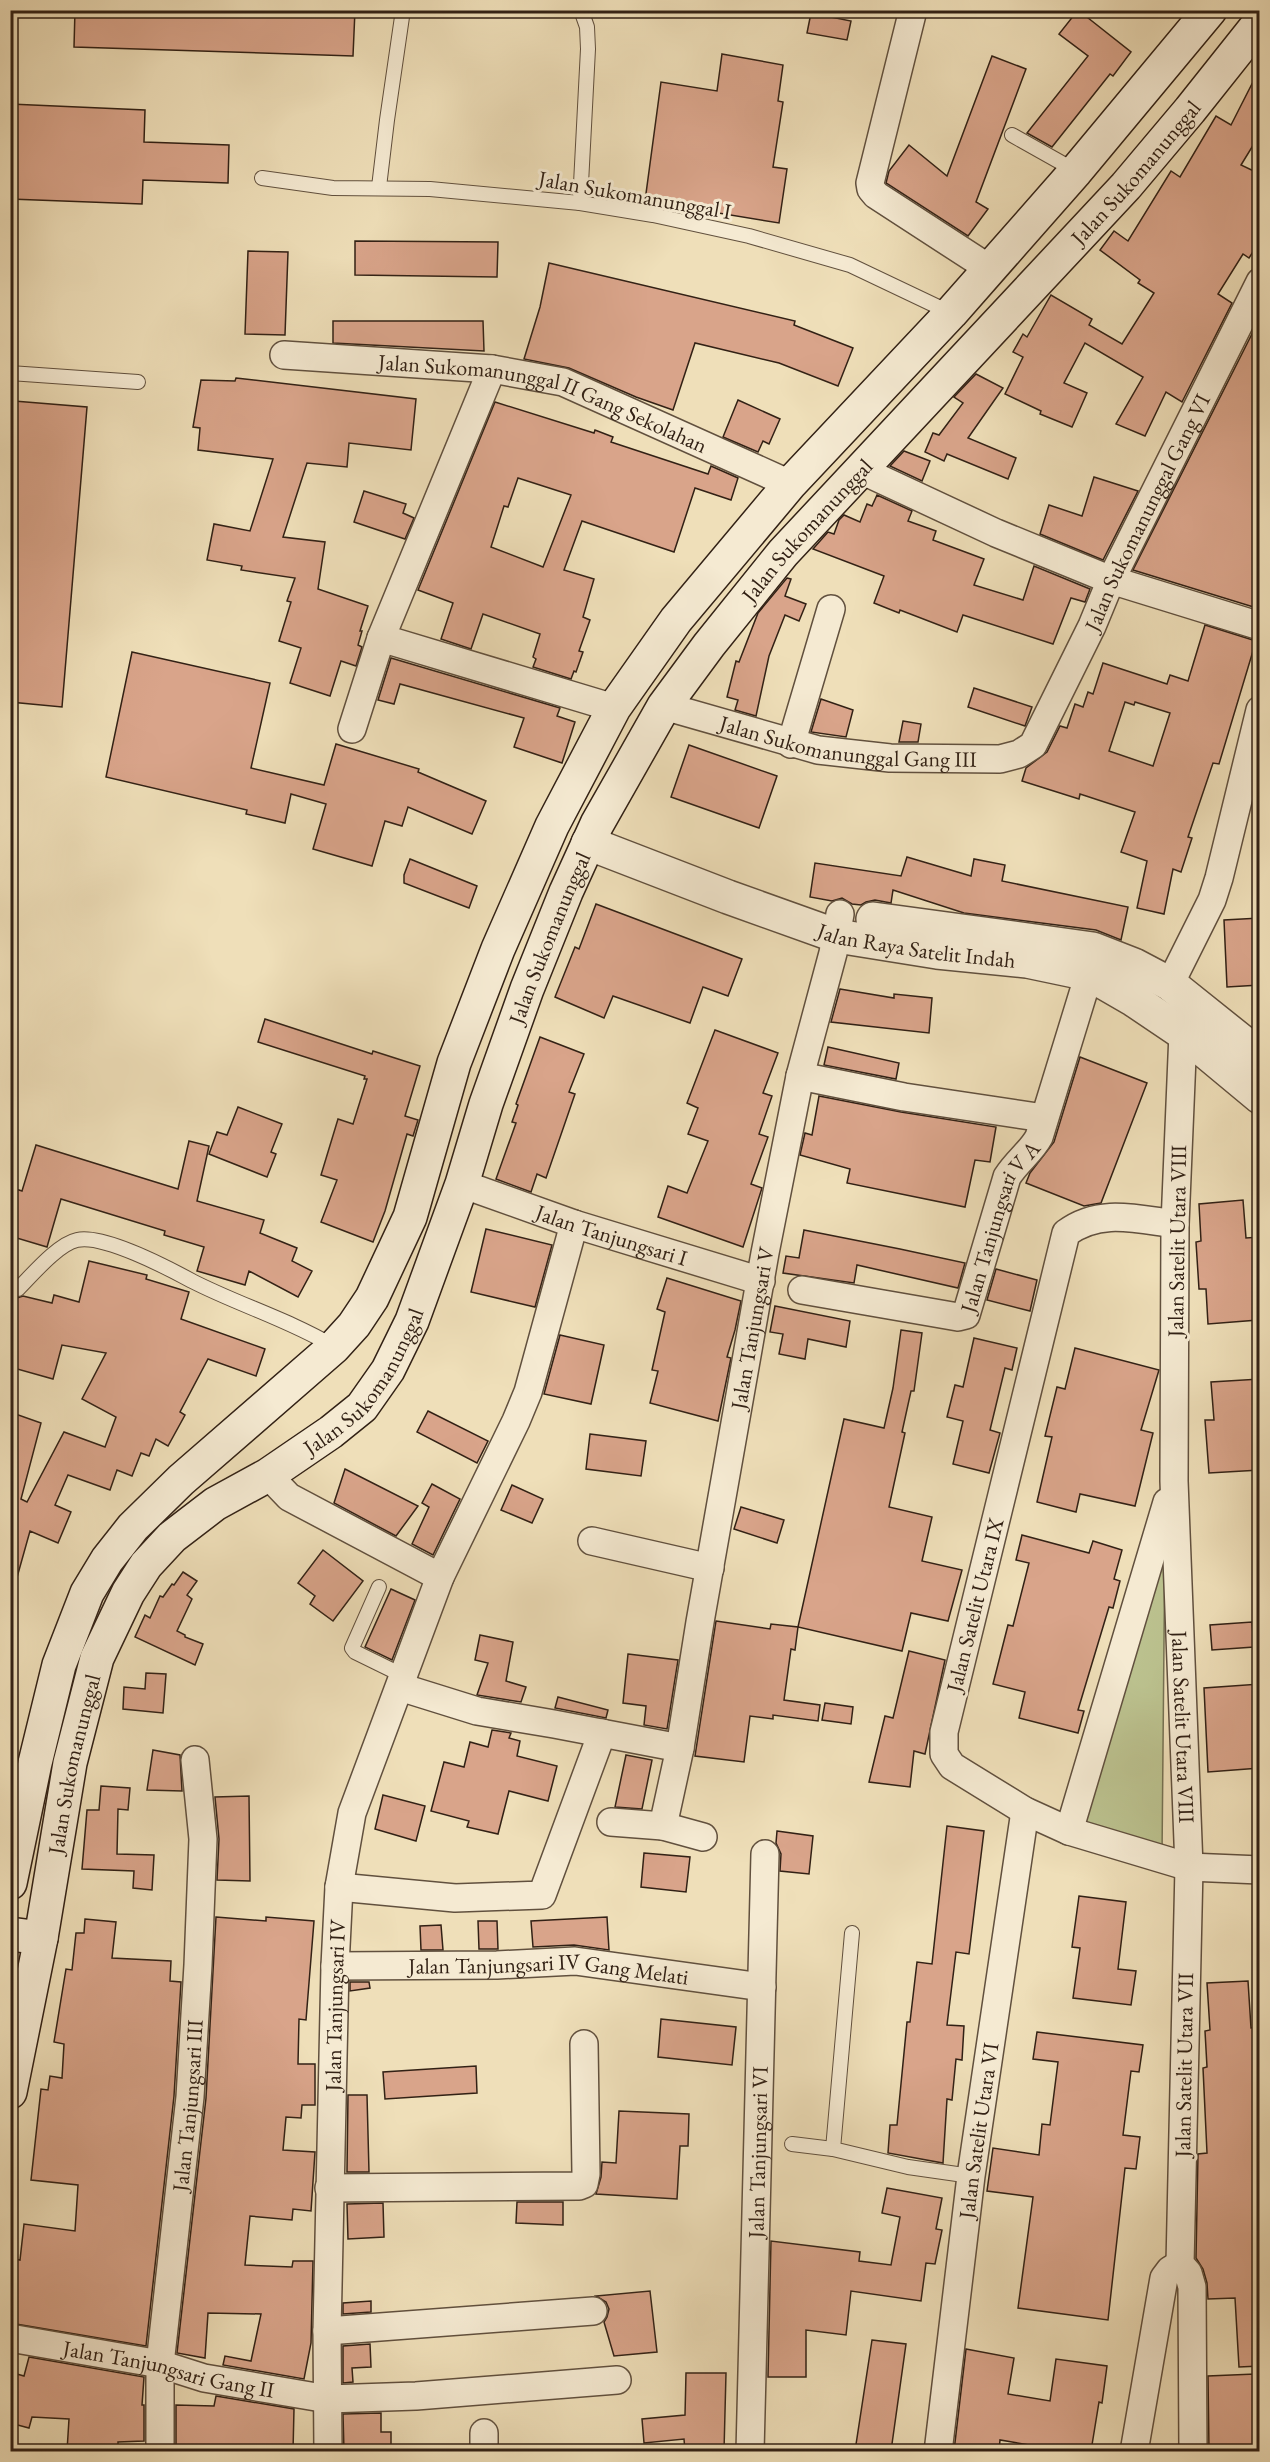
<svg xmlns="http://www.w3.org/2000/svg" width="1270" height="2462" viewBox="0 0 1270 2462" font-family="'EB Garamond',serif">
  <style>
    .green { fill: #bbc18e; stroke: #767152; stroke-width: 1.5 }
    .building { fill: #d9a48a; stroke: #322115; stroke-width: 1.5; fill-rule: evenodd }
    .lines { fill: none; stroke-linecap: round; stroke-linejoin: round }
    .service-casing { stroke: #61503e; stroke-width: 16 }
    .minor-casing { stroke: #61503e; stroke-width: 30 }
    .tertiary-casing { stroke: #61503e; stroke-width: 36 }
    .secondary-casing { stroke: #322115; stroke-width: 36 }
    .service { stroke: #f5ead2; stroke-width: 14 }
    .minor { stroke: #f5ead2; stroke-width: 27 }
    .tertiary { stroke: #f5ead2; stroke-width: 33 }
    .secondary { stroke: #f5ead2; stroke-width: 33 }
    .labels { text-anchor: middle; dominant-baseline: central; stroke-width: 6; stroke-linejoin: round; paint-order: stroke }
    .street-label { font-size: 22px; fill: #322115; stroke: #f5ead2 }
  </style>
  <rect width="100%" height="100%" fill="#efdfb9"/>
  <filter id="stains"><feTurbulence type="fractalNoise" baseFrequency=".00333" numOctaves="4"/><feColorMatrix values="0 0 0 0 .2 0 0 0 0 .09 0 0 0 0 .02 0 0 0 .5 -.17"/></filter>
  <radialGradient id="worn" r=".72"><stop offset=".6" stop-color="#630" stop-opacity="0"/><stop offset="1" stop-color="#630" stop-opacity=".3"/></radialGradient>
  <polygon class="green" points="1165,1534 1162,1857 1080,1828"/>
  <g class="building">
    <polygon points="75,10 355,10 353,56 74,47"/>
    <polygon points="1078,10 1131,52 1113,76 1110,74 1052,147 1027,133 1088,56 1059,34"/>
    <polygon points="811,13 851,21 847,40 807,33"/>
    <polygon points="722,54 783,65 778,101 783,102 773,167 787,169 779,223 645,201 661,82 717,91"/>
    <polygon points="992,56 1026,69 976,202 988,209 968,236 886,183 889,171 909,145 947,176"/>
    <polygon points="1260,68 1260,134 1241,165 1260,174 1260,241 1249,258 1243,254 1218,294 1232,303 1182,402 1166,392 1145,436 1116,424 1143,377 1085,343 1064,383 1087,393 1072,427 1040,414 1041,411 1005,394 1023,357 1013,352 1023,334 1027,337 1051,295 1092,319 1089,325 1122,344 1154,293 1138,283 1140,280 1100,250 1114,231 1128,241 1171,171 1180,177 1216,116 1231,125"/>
    <polygon points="10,104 145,110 144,142 229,145 228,183 143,180 142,204 10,199"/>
    <polygon points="355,241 498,242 497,277 355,275"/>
    <polygon points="248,251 288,252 285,335 245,334"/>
    <polygon points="549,263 795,321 794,325 853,348 838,386 779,363 695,343 673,410 636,397 569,368 524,359 540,307"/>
    <polygon points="1259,320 1260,320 1260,609 1133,570"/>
    <polygon points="333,321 483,321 484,351 333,343"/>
    <polygon points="976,374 1003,388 968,438 1016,458 1008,479 947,454 944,461 925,452 933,433 939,435 963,403 954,397"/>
    <polygon points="236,378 416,399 411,450 349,443 347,467 307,463 283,537 325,542 318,589 368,606 360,631 362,631 358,645 362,647 356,666 341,661 330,696 290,683 301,648 279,641 291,602 287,601 295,578 241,570 242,566 207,560 214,524 250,531 273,459 198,450 200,428 193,427 201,380 235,381"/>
    <polygon points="738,400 780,419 769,444 763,441 758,452 723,437"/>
    <polygon points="14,401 87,407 62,707 10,702 10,437"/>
    <path d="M495,402L594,433L595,430L613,437L611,442L708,474L711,466L738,478L731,500L695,488L674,552L582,521L564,570L594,579L583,617L590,620L579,651L583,652L576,672L574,671L571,679L533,667L536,659L533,657L540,634L483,614L471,649L441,639L453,603L418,590ZM518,478L571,495L543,567L491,547L504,506L508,507Z"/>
    <polygon points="904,451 930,461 922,481 890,466"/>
    <polygon points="1094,477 1138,491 1103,560 1040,534 1049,505 1082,516"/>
    <polygon points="364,491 406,504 403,513 414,518 405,539 354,522"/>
    <polygon points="877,495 912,511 908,521 936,531 933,540 984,559 974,585 1023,600 1034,566 1090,589 1085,602 1071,598 1053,644 963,615 957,632 900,610 899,613 874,603 884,576 813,549 828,532 834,534 839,520 844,515 860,522 867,504 872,506"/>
    <polygon points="787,578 791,579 785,596 806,604 799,621 785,615 769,656 756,716 735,710 738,700 727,697 736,661 739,662 758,613"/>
    <path d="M1205,625L1256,641L1219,764L1213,763L1188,837L1192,838L1181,872L1173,869L1164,914L1137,908L1147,861L1121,852L1135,812L1080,794L1079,799L1022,781L1026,768L1047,752L1060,726L1067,728L1075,704L1083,707L1088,692L1093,694L1103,663L1167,684L1170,675L1188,681ZM1125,702L1134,705L1135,702L1170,713L1153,766L1109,751Z"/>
    <polygon points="132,652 270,683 251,768 324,785 336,744 419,769 418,772 486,801 472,834 408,807 402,826 385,821 372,866 313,849 326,804 291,794 285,823 246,814 247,810 106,777"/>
    <polygon points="391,658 560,708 557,716 575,722 562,763 514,747 524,718 400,684 394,704 378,700"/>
    <polygon points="974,688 1032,707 1025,726 968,707"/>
    <polygon points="821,699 853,710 846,737 811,732"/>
    <polygon points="903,721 921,724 918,742 899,742"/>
    <polygon points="689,745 777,776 759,828 671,797"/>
    <polygon points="907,857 971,876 974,859 1005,865 1002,881 1128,907 1121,940 1096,930 964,913 893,890 891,903 875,900 866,902 861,905 852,904 842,898 832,901 810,897 815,863 901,876"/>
    <polygon points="410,859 477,886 469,908 404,883 404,875"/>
    <polygon points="596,904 742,959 728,996 703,987 690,1023 613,996 604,1018 555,997 575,947 579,949"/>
    <polygon points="1260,918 1260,985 1227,987 1224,920"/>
    <polygon points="840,989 894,998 894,994 932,998 929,1033 831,1022"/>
    <polygon points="265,1019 372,1054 373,1051 420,1066 405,1116 418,1120 413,1136 407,1134 385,1211 373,1242 321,1222 337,1180 321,1175 338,1119 353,1124 367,1079 364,1079 365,1076 258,1042"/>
    <polygon points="715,1030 778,1053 763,1093 772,1096 759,1134 768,1137 751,1184 762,1188 743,1247 658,1217 668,1186 687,1193 708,1141 688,1134 698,1108 687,1103"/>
    <polygon points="540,1037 584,1054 569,1092 575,1094 546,1178 537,1174 531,1192 496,1179 516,1123 512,1122 518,1105 516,1104"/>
    <polygon points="828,1047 899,1063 896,1079 824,1065"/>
    <polygon points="1080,1057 1147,1083 1101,1203 1084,1206 1026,1183 1030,1173 1054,1142"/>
    <polygon points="819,1096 901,1112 996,1127 990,1162 975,1160 965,1207 847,1183 850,1169 800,1155 805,1133 812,1135"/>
    <polygon points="238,1107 282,1124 271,1152 276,1154 267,1177 209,1154 217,1132 227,1135"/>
    <polygon points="189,1141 209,1146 197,1201 264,1220 260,1233 297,1248 292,1261 312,1271 298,1297 249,1271 245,1285 197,1271 204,1247 164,1235 165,1231 61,1199 47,1247 10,1236 10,1187 22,1191 36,1145 178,1189"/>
    <polygon points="1243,1200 1246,1238 1260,1237 1260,1285 1256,1286 1258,1320 1208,1324 1206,1289 1199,1289 1196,1242 1201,1241 1199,1204"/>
    <polygon points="486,1229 552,1245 535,1307 471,1292"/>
    <polygon points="804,1230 900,1249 965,1263 958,1288 857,1265 854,1283 783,1273 786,1256 799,1258"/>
    <polygon points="89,1261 147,1275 146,1279 189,1292 181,1319 265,1349 256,1376 208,1359 180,1412 185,1415 168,1446 156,1439 149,1456 141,1453 132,1476 117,1470 110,1490 68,1475 55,1505 71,1512 58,1543 30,1531 16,1581 10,1581 10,1412 41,1423 21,1499 27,1502 64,1432 105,1447 116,1417 82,1399 106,1353 62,1345 53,1379 10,1367 10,1325 17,1298 23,1296 52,1303 54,1295 79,1302"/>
    <polygon points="996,1269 1037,1280 1030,1311 987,1300"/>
    <polygon points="667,1278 741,1301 735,1330 727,1357 731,1358 718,1421 650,1403 658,1371 652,1370 665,1312 657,1309"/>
    <polygon points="775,1306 850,1321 846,1347 808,1339 805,1359 779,1354 783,1334 770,1332"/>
    <polygon points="901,1330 922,1333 914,1391 911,1391 902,1432 905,1433 889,1507 932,1517 922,1561 962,1570 948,1621 911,1613 902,1651 798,1627 844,1419 884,1428 893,1388"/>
    <polygon points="560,1335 604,1345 591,1404 544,1394"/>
    <polygon points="974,1338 1017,1348 1012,1370 1005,1368 990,1430 1000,1433 989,1473 953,1464 963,1421 947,1417 955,1385 963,1387"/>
    <polygon points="1075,1348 1159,1370 1141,1430 1153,1433 1135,1506 1080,1494 1076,1512 1037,1502 1052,1437 1045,1436 1057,1387 1065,1389"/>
    <polygon points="1260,1379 1260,1470 1209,1473 1205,1420 1214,1420 1211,1382"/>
    <polygon points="428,1411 488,1441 477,1463 417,1432"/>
    <polygon points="590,1434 646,1441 641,1476 586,1469"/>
    <polygon points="345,1469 418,1506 396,1536 334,1503"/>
    <polygon points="432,1484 460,1499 433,1555 412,1544 429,1507 422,1503"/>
    <polygon points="512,1485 543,1499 532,1523 501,1510"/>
    <polygon points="741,1507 784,1520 777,1543 734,1529"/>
    <polygon points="1022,1535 1089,1553 1093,1541 1122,1550 1114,1579 1120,1581 1113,1608 1109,1607 1078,1710 1084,1711 1078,1733 1019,1718 1025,1692 993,1684 1008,1625 1013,1626 1029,1563 1016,1560"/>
    <polygon points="323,1550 363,1581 333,1621 310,1604 315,1596 298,1583"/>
    <polygon points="183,1572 197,1581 187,1595 192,1599 177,1631 185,1635 185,1637 203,1644 195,1665 135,1637 145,1615 150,1618 160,1596 163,1597 172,1584 174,1585"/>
    <polygon points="391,1589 415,1600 392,1660 365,1647"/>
    <polygon points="716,1621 770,1629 771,1624 798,1627 795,1650 791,1649 784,1700 820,1705 818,1721 773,1715 773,1719 750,1716 744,1762 695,1756"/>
    <polygon points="1252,1622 1254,1647 1212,1650 1210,1625"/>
    <polygon points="480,1635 513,1642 506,1681 526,1687 521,1702 477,1695 488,1663 475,1660"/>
    <polygon points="909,1651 945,1660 925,1754 914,1751 910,1787 869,1782 885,1716 893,1718"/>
    <polygon points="628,1654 678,1660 667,1729 644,1725 646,1706 623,1703"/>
    <polygon points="146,1673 166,1674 163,1713 123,1709 124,1687 145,1689"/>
    <polygon points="1260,1684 1260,1768 1208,1772 1204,1688"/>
    <polygon points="558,1697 608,1710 606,1718 555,1708"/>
    <polygon points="825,1703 853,1707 851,1724 822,1720"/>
    <polygon points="492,1730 511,1733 509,1738 520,1741 517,1756 557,1766 548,1801 509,1791 498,1834 467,1827 469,1821 431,1811 444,1762 464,1767 470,1742 488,1747"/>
    <polygon points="153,1750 180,1755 182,1791 147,1790"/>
    <polygon points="626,1755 652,1760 642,1809 615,1807"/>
    <polygon points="101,1786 130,1788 128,1810 118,1809 117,1854 154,1855 152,1890 133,1888 134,1871 82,1869 87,1810 99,1810"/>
    <polygon points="383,1795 425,1806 416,1841 375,1829"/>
    <polygon points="249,1796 250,1881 217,1880 219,1839 215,1797"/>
    <polygon points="947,1826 984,1831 969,1954 956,1952 947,2025 964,2026 962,2060 956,2059 952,2100 947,2099 943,2163 888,2153 890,2125 897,2125 907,2022 910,2022 917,1962 932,1964"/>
    <polygon points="777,1831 813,1836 809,1874 780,1871 781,1854 776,1843"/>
    <polygon points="644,1853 690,1857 686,1892 641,1887"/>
    <polygon points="1079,1896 1126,1902 1118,1969 1136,1971 1131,2005 1073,1998 1080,1948 1072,1947"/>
    <polygon points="216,1917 266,1921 266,1917 314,1921 306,2020 299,2019 298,2064 315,2064 315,2105 302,2105 301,2118 286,2117 283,2150 315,2152 311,2211 293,2209 292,2220 250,2216 245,2265 292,2267 293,2261 313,2261 311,2343 304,2379 223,2365 225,2356 251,2361 261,2314 208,2313 205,2358 177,2353 206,2098"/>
    <polygon points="607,1917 609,1950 574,1945 533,1947 531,1921"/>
    <polygon points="85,1919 116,1922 112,1958 171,1961 170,1981 181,1982 174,2096 146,2346 10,2323 16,2280 10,2279 10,2258 20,2260 24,2224 75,2231 78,2185 31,2180 41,2089 48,2090 50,2076 62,2078 64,2044 54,2042 66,1969 72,1970 76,1933 84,1933"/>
    <polygon points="478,1921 497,1921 498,1949 479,1949"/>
    <polygon points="441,1925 443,1950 421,1950 420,1926"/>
    <polygon points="1248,1981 1251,2028 1258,2027 1260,2056 1256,2059 1259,2101 1256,2101 1260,2184 1260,2366 1239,2367 1235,2298 1208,2299 1207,2283 1203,2269 1196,2258 1198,2154 1207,2153 1203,2068 1207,2067 1205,2031 1210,2030 1207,1983"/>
    <polygon points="350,1982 369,1982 370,1988 350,1991"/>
    <polygon points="661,2019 736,2027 732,2065 658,2057"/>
    <polygon points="1037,2032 1143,2045 1139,2072 1131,2071 1123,2135 1140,2137 1136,2169 1125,2168 1108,2320 1018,2308 1033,2197 987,2191 993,2148 1039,2155 1042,2124 1050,2125 1058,2062 1033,2059"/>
    <polygon points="476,2066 477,2093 385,2099 383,2072"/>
    <polygon points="348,2095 367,2095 369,2172 347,2172"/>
    <polygon points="619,2111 689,2114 688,2146 680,2146 677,2199 596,2194 601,2177 602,2162 616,2163"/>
    <polygon points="887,2188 942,2198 936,2229 942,2230 935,2264 926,2263 921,2301 851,2291 846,2335 806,2330 806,2377 768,2377 771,2241 860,2252 859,2261 891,2265 900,2217 882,2213"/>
    <polygon points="517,2202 563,2202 563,2225 516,2223"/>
    <polygon points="383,2203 384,2237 348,2239 347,2204"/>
    <polygon points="650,2291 657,2352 614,2356 604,2322 607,2317 609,2309 606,2302 596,2296"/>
    <polygon points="371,2301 371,2312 343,2314 343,2303"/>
    <polygon points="872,2340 906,2344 891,2451 855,2451"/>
    <polygon points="370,2344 371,2367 352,2368 353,2382 343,2383 343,2346"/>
    <polygon points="966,2349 1014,2358 1008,2394 1050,2401 1056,2359 1107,2366 1102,2403 1099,2402 1091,2451 1064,2451 1000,2440 999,2451 954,2451"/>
    <polygon points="29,2357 144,2377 142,2405 144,2405 144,2441 118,2442 118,2451 67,2451 69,2419 32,2417 29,2428 10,2423 10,2372 24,2376"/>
    <polygon points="686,2373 726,2373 724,2451 685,2451 684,2439 644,2443 642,2419 685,2415"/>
    <polygon points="1255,2374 1258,2451 1209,2451 1208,2376"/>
    <polygon points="216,2396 294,2409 293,2451 176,2451 176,2405 214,2406"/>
    <polygon points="381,2413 381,2432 391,2432 391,2451 344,2451 343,2414"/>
  </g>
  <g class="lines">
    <g class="service-casing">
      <g id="service">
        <polyline points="1012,135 1076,171"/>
        <polyline points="262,178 333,188 430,189 580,203 653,215 749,236 850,265 951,313"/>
        <polyline points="379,187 387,120 403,10"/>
        <polyline points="580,203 588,49 587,27 581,10"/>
        <polyline points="10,373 138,382"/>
        <path d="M18,1289C32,1275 58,1244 77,1240C103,1234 168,1268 192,1281C239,1305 287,1319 333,1346"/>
        <polyline points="379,1587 352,1648 355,1652 404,1676"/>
        <polyline points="852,1933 833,2149 908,2167 971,2176"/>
        <polyline points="792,2144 833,2149"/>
      </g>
    </g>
    <g class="minor-casing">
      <g id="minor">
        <polyline points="913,10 870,183 871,189 876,195 990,269"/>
        <path id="s1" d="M284,355L492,369L563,382L790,484"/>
        <polyline points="861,470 996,533 1111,580 1260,626"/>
        <polyline points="381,638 614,708"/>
        <path id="s2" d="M664,706L818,750L890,758L1000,759L1019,754L1033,745L1092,626L1111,580L1260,282"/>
        <polyline points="352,729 381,638 492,369"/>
        <polyline points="791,744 831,609"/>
        <polyline points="1170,984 1212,900 1219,878 1260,710"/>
        <path id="s3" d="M1192,1019L1183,1033L1175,1224L1174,1481L1189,1867L1180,2264L1188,2273L1192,2287L1193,2452"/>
        <polyline points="800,1076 904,1097 1044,1118"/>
        <path id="s4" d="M462,1184L574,1224L761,1281"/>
        <path d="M1175,1224C1136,1219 1100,1208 1066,1233L944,1732V1754L952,1766L1025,1811L1069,1831L1189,1867L1260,1870"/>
        <path id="s5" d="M802,1290L958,1317L966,1315L1007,1177C1017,1161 1031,1152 1039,1137L1089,974"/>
        <polyline points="268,1475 289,1497 440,1577"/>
        <polyline points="592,1541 710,1568"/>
        <polyline points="400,1687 477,1711 554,1724 680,1748"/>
        <polyline points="611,1822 663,1826 703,1837"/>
        <path id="s6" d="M663,1826L680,1748L700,1622L765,1253L800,1076L833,953L840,914"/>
        <polyline points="1069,1831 1167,1502"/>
        <polyline points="339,1887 455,1898 542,1895 602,1733"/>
        <path id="s7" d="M335,1966L497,1965L575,1961L762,1987"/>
        <polyline points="329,2188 579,2186 584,2184 586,2174 584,2044"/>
        <polyline points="327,2331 593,2311"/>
        <path id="s8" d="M10,2338L160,2364L204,2378L328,2399L416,2396L617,2380"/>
        <polyline points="484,2433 484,2452"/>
        <path id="s9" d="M160,2452V2364L190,2097L198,1965L203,1839L195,1760"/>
        <path id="s10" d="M328,2452L327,2331L335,1966L339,1887L352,1813L440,1577L516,1421L528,1392L574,1224"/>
        <path id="s11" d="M750,2452L765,1854"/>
        <path id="s12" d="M938,2452L971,2176L1025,1811"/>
        <polyline points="1134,2452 1164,2278 1170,2270 1180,2264"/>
      </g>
    </g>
    <g class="tertiary-casing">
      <g id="tertiary">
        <path id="s13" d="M588,843L728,897L837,936L937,952L1027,961L1089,974L1134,1000L1183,1033L1260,1097"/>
        <polyline points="873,919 1093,949 1134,965 1170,984 1260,1056"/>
      </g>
    </g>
    <g class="secondary-casing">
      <g id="secondary">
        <polyline points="10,1883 35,1763 59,1665 87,1593 107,1560 133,1527 181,1480 334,1347 354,1325 372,1298 410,1217 454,1063 498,949 552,826 614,708 676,620 790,484 951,313 1076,171 1210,10"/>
        <polyline points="10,1934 41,1938"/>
        <path id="s14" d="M10,2092L41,1938L70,1763L97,1658L128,1593L146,1565L172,1537L215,1504L268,1475L331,1432L362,1407L388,1370L412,1321L462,1184L486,1104L527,989L566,892L597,824L664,706L709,645L783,553L1126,186L1190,110L1260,22"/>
      </g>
    </g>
    <use href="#service" class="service"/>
    <use href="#minor" class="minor"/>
    <use href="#tertiary" class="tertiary"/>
    <use href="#secondary" class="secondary"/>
  </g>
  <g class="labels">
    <g class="street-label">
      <text stroke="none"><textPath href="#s14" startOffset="2296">Jalan Sukomanunggal</textPath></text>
      <text transform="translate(635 195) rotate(10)">Jalan Sukomanunggal I</text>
      <text stroke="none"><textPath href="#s1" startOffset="266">Jalan Sukomanunggal II Gang Sekolahan</textPath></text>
      <text stroke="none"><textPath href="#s2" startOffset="638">Jalan Sukomanunggal Gang VI</textPath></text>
      <text stroke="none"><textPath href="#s14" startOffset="1810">Jalan Sukomanunggal</textPath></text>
      <text stroke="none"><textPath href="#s2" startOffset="189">Jalan Sukomanunggal Gang III</textPath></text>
      <text stroke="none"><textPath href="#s14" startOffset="1324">Jalan Sukomanunggal</textPath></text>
      <text stroke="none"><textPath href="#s13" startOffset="346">Jalan Raya Satelit Indah</textPath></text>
      <text stroke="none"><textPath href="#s5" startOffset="262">Jalan Tanjungsari V A</textPath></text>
      <text stroke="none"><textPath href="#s4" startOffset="158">Jalan Tanjungsari I</textPath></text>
      <text transform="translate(1177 1241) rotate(-89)">Jalan Satelit Utara VIII</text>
      <text stroke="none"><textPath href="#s6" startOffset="506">Jalan Tanjungsari V</textPath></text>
      <text stroke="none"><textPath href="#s14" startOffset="838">Jalan Sukomanunggal</textPath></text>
      <text transform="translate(975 1605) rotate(-76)">Jalan Satelit Utara IX</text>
      <text stroke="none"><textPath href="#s3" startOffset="711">Jalan Satelit Utara VIII</textPath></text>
      <text stroke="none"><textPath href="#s14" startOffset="334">Jalan Sukomanunggal</textPath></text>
      <text stroke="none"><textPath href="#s7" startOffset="214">Jalan Tanjungsari IV Gang Melati</textPath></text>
      <text stroke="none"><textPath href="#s10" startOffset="447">Jalan Tanjungsari IV</textPath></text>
      <text transform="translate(1184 2065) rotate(-89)">Jalan Satelit Utara VII</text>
      <text stroke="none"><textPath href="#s9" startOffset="348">Jalan Tanjungsari III</textPath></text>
      <text stroke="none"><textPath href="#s12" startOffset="324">Jalan Satelit Utara VI</textPath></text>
      <text stroke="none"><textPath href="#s11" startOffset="300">Jalan Tanjungsari VI</textPath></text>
      <text stroke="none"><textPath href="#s8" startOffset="162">Jalan Tanjungsari Gang II</textPath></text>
    </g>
  </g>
  <rect width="1270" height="2462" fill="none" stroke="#efdfb9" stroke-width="36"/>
  <rect x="12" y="12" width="1246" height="2438" fill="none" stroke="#322115" stroke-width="3"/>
  <rect x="18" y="18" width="1234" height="2426" fill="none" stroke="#322115" stroke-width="1.5"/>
  <rect width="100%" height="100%" filter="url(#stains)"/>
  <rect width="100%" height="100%" fill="url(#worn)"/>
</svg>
